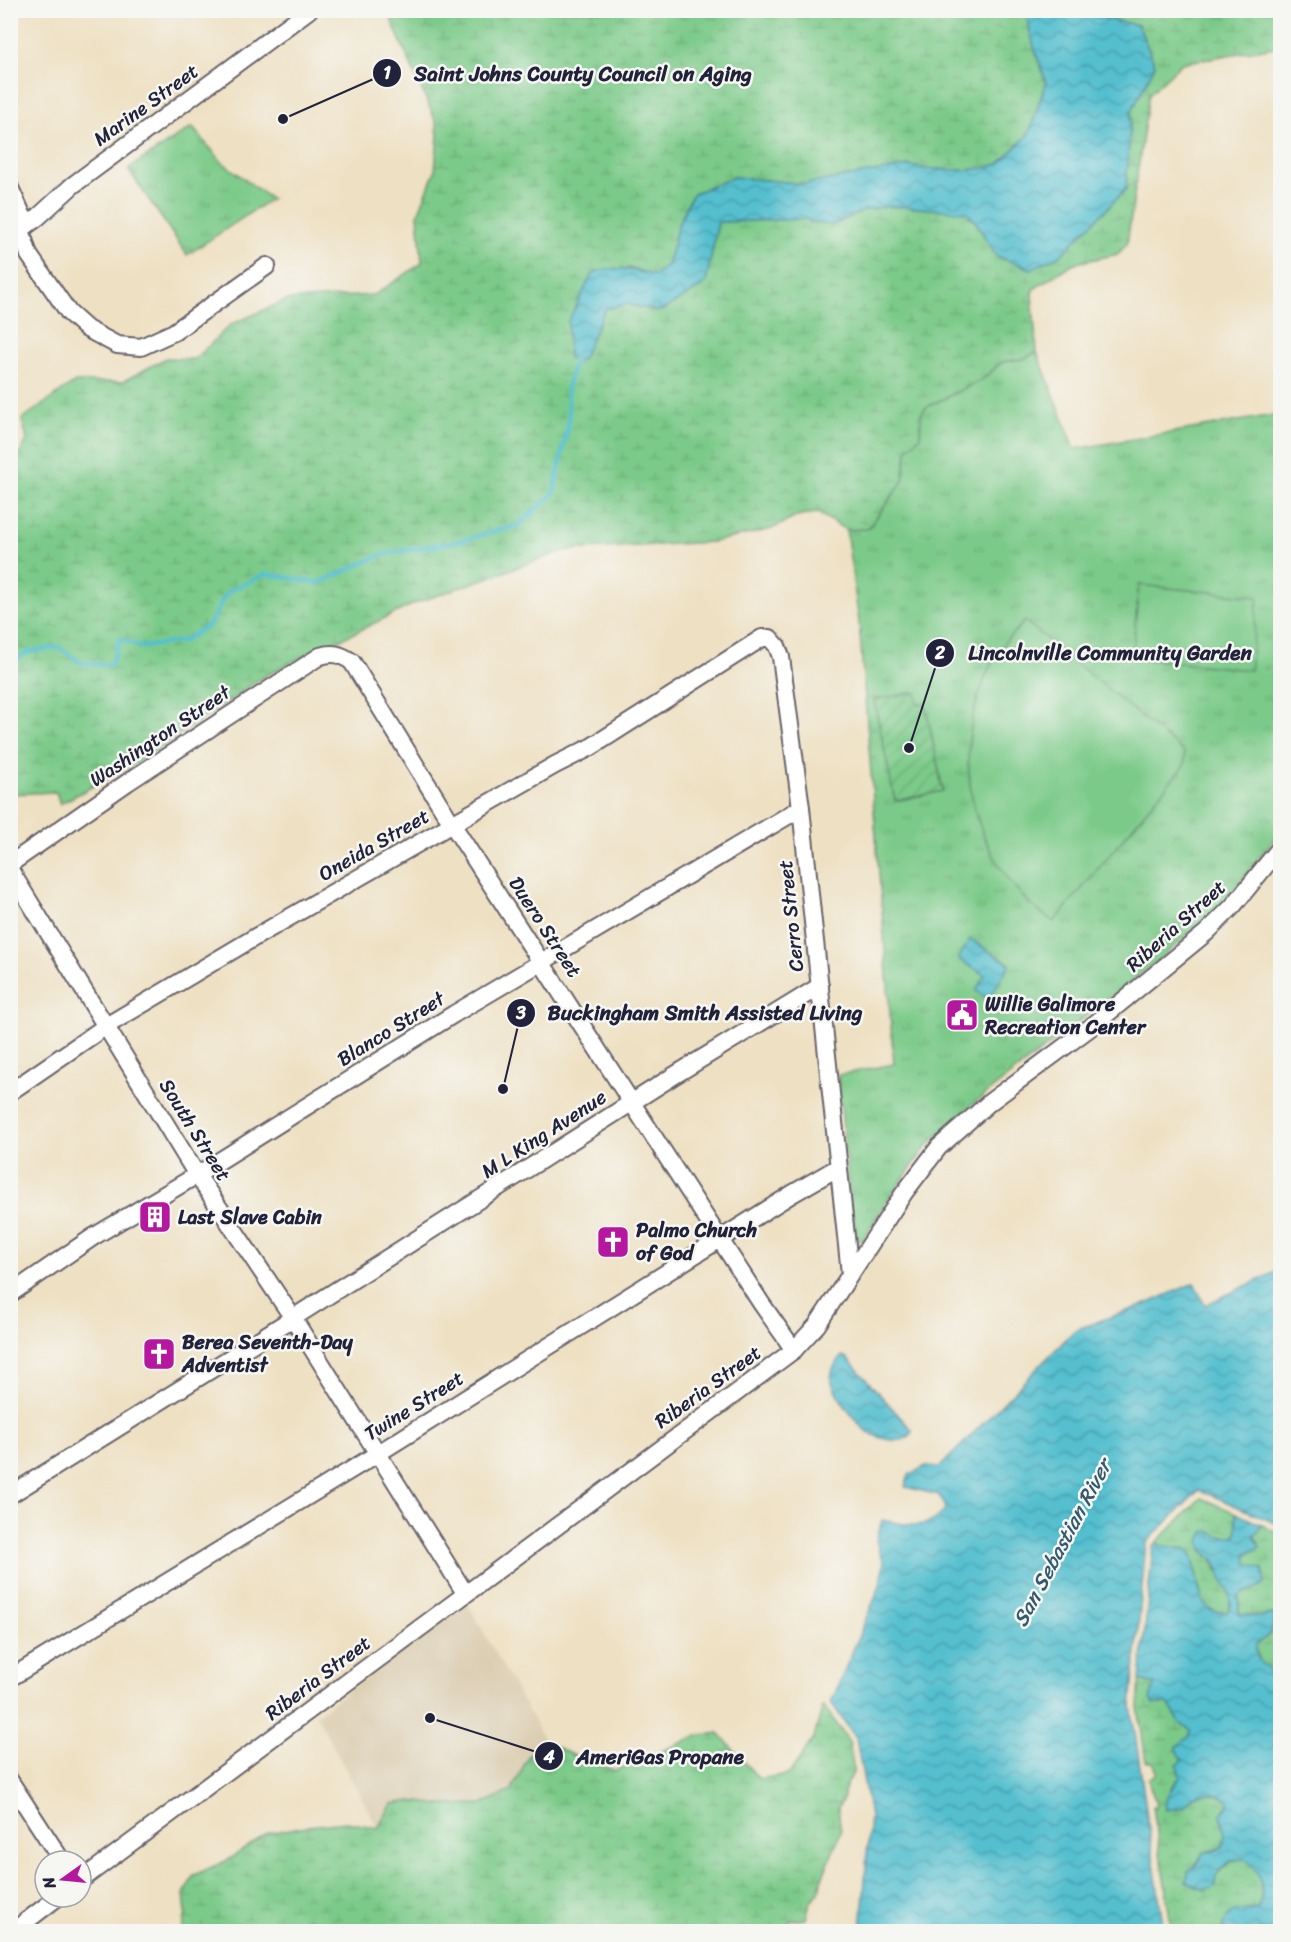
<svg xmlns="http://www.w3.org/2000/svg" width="1291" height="1942" viewBox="0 0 1291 1942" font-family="Sriracha,sans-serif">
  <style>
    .built { fill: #dcceb2 }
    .wetland { fill: url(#wetland-marsh); stroke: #4f7662; stroke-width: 1.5 }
    .park { fill: url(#park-tufts); stroke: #4f7662; stroke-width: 1.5 }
    .garden { fill: url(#garden-furrows); stroke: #4f7662; stroke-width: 1.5 }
    .pitch { fill: #7cca89; stroke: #4f7662; stroke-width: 1.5 }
    .water { fill: url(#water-waves); stroke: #3b7085; stroke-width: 1.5 }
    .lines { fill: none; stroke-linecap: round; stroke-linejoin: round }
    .stream { stroke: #54bfcf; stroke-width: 4.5 }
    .minor-casing { stroke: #69646a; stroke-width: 20 }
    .minor { stroke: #fff; stroke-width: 16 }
    .labels { text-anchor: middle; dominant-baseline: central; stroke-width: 5; stroke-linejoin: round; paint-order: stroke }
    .street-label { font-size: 20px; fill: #22223b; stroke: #f6f6f2 }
    .poi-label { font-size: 20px; font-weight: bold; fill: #22223b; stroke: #f6f6f2; text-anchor: start }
    .water-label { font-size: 21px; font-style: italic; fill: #34596f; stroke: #f6f6f2 }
    .leader { fill: none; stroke: #22223b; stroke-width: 2 }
    .callout-dot { fill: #22223b; stroke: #f6f6f2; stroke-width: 2 }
    .mark-label { font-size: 18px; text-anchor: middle; font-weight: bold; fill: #fff }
    .callout-label { font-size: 21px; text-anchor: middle; font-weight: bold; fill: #22223b; stroke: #f6f6f2; stroke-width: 5; stroke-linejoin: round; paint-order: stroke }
  </style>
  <defs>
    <pattern id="wetland-marsh" width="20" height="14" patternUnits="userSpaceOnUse" patternTransform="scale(1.5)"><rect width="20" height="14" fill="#7cca89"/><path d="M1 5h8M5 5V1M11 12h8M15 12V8" fill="none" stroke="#6bad77"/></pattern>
    <pattern id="park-tufts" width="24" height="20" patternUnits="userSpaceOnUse" patternTransform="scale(1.5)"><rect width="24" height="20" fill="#7cca89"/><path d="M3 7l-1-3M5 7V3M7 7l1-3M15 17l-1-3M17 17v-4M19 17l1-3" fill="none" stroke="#6bad77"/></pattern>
    <pattern id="garden-furrows" width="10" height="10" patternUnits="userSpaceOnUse" patternTransform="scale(1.5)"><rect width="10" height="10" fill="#7cca89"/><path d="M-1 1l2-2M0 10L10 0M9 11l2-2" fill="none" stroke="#6bad77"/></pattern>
    <pattern id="water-waves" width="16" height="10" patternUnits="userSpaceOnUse" patternTransform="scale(1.5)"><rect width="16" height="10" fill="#54bfcf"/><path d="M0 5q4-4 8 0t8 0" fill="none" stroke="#459ba9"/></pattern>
  </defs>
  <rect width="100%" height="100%" fill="#f6f6f2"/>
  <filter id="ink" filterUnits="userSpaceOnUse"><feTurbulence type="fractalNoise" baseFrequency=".0167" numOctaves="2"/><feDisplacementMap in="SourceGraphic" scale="12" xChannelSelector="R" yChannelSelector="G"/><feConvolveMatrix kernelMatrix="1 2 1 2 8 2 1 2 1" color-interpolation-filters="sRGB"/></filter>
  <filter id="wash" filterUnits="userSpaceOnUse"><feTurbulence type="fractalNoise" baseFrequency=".008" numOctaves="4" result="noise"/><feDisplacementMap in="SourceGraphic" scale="24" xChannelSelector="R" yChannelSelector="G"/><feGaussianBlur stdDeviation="1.35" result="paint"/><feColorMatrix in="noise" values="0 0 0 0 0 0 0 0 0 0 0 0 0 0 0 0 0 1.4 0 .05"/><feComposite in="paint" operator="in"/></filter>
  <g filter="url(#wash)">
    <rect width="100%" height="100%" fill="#eee0c2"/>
    <polygon class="built" points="466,1601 545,1741 529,1755 511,1791 482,1804 441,1805 411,1801 378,1828 316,1715"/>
    <g class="wetland">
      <polygon points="394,11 1025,11 1034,47 1046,82 1029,134 999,164 984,168 964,170 928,169 908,166 805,184 734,177 695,193 691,197 678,225 668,264 654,275 628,268 605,309 626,304 657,311 663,310 702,286 706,282 718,222 808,219 832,225 865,210 892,205 967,212 977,224 996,256 1031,269 1062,254 1126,189 1131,112 1155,65 1138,25 1092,16 1089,11 1280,11 1280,46 1182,63 1149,94 1127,244 1118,254 1072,264 1035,288 1032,294 1037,352 1023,359 1002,362 983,379 925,408 921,414 920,437 908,448 903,481 868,529 846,530 818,513 800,515 772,529 713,542 566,550 416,603 327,646 315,650 265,676 145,758 60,804 56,792 11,794 10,463 17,458 27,440 22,419 75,382 122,382 166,358 195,359 230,325 287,300 374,295 422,263 418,214 435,171 438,135 436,122 392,22"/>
      <path d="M1201,1498L1236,1513L1237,1530L1236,1535L1230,1537L1214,1535C1214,1542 1210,1553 1212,1559C1218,1577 1236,1591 1228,1612H1212L1204,1605L1199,1587L1195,1579L1196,1570L1188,1549L1160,1546L1157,1542Z"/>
      <path d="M1262,1525L1273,1531L1280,1532V1691L1272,1689C1268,1673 1256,1660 1256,1644L1271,1634L1274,1614L1258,1617L1239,1614V1596C1246,1589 1255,1591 1264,1583L1263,1569L1247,1564L1245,1556L1259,1543L1254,1536Z"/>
      <path d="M1140,1680L1155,1684L1154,1693L1158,1704L1168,1703L1191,1731L1189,1737L1177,1746V1750L1183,1760L1178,1770L1180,1777L1171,1788V1809C1185,1809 1182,1806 1191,1798C1200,1790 1220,1794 1229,1800V1805L1221,1814L1225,1834L1224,1847L1203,1853L1186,1881L1205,1890C1217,1876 1224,1859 1245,1858C1260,1869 1267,1892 1257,1909L1249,1911L1223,1927L1228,1931H1172L1153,1807L1156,1808C1155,1797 1150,1789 1148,1779L1155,1775L1157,1771L1153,1762H1146L1138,1707Z"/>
      <polygon points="823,1705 849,1741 853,1765 853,1773 845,1786 844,1797 838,1808 841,1832 821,1881 819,1893 810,1902 806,1919 790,1921 783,1931 182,1931 186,1913 184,1894 194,1875 228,1860 268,1833 307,1826 347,1822 378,1828 392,1804 411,1801 441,1805 482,1804 511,1791 529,1755 545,1741 568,1753 615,1771 697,1736 719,1733 759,1779 789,1774 814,1738"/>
    </g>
    <g class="park">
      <polygon points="192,127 222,162 271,199 187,255 128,169"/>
      <polygon points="1037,352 1075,449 1280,414 1280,832 1219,908 1161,958 964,1111 927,1146 887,1201 863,1240 857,1241 853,1236 838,1075 894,1064 859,622 846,530 868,529 903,481 908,448 920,437 921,414 925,408 983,379 1002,362 1023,359"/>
    </g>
    <polygon class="garden" points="915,692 918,704 925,703 943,791 895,801 874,700"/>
    <g class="pitch">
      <polygon points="1139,585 1258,597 1250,670 1132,658"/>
      <path d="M1025,621L1184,752L1185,764L1054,922C1044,915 1033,908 1025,899C977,847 958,781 974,712C980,689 987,668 1000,648C1007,639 1017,630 1025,621Z"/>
    </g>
    <g class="water">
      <path d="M1025,11H1089L1092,16L1138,25L1155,65L1131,112L1126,189L1062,254L1031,269L996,256L977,224L967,212L892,206L865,210L832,225L809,222L808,219L718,222L706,282L702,286L663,310L657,311L627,304L605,309L582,360L568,358V322L592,274C611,263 635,271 655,275L668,264L678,225L691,197L695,193L734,177L805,184L908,166L928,169L964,170L984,168L999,164L1029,134L1046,82L1034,47Z"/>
      <polygon points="970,939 1010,964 989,999 976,991 985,975 958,959"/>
      <path d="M1280,1270V1525L1199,1490L1146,1543L1131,1706L1164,1931H861L870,1816L856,1738L831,1703L880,1585L884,1562L876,1541L882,1520C906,1525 932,1532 946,1507L939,1495L905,1487L909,1475L926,1466L940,1467L1075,1330L1149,1303L1194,1283L1205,1305Z"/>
      <path d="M842,1356L847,1358L912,1430C908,1449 873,1438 863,1428C854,1419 831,1390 831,1377C832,1368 837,1362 842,1356Z"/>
      <path d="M1236,1513L1262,1525L1254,1536L1260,1548L1246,1553L1247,1564L1263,1569L1264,1583C1255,1591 1246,1590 1239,1596V1614L1258,1617L1274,1614C1275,1632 1271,1635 1256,1644C1256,1656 1259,1663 1269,1669L1272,1689L1280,1691V1931H1228L1223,1927C1229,1906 1241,1913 1257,1909C1267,1893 1260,1869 1245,1859C1228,1858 1215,1869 1216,1886C1206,1893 1196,1887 1186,1881L1189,1870L1197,1866L1203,1853L1217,1850L1223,1847L1225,1834L1221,1814L1229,1805V1800C1220,1794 1203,1790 1193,1797C1189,1799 1187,1805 1183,1808L1166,1810C1163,1796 1173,1788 1180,1777L1177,1765L1183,1760L1177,1750V1746L1189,1737L1191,1731L1180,1723L1168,1703L1153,1704L1150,1699L1155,1684L1140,1680L1153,1546L1157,1542L1160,1546L1188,1549C1203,1570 1190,1617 1228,1612L1231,1605L1228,1589L1222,1580L1215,1561L1202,1550L1200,1541L1204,1532L1209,1531C1217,1537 1226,1538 1236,1535L1237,1530Z"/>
    </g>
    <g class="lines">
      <polyline class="stream" points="10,664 28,652 58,647 82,663 111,665 120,639 142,647 183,641 210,624 227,592 266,574 319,583 381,555 460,541 519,525 554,493 569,419 567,389 575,358"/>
    </g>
  </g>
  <g filter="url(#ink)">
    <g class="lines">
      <g class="minor-casing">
        <g id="minor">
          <polyline points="10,188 27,225"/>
          <polyline points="21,230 29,255 69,313 87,329 117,345 141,347 174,332 267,266"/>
          <polyline points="10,237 37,218 73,185 309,10"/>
          <path d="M10,864L128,782L320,656C333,652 341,654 352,662L452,824L761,1303L794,1350"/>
          <polyline points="10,870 197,1175 293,1318 465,1593"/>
          <polyline points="10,1092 106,1026 257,936 555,765 591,747 762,638 770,638 777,646 781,657 801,808 850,1274"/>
          <polyline points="10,1294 93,1237 197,1175 454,1014 801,808"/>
          <polyline points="10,1495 241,1351 675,1075 820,986"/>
          <polyline points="10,1678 377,1454 792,1194 837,1168"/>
          <polyline points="10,1781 62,1861"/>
          <path d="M81,1880C319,1704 556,1526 794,1350L817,1325L904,1193L939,1147L990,1102L1091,1027L1207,932L1233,906L1280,848"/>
          <polyline points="12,1932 58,1897"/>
        </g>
      </g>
      <use href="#minor" class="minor"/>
    </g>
  </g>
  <defs>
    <g id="civic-square" transform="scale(1.725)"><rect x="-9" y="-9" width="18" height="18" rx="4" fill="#b5179e" stroke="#f6f6f2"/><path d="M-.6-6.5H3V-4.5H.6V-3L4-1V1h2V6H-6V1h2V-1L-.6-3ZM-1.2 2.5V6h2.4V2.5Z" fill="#fff"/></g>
    <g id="building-square" transform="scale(1.725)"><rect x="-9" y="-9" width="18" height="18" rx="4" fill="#b5179e" stroke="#f6f6f2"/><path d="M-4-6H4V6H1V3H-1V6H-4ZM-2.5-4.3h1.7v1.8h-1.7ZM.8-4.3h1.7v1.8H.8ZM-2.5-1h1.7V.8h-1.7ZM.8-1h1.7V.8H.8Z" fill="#fff"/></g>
    <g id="church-square" transform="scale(1.725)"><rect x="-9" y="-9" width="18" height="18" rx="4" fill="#b5179e" stroke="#f6f6f2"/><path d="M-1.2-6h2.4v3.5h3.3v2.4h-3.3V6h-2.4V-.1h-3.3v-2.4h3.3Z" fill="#fff"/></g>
  </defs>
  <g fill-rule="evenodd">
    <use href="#civic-square" x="962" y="1015"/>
    <use href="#building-square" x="155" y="1217"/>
    <use href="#church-square" x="613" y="1242"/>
    <use href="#church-square" x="159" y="1354"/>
  </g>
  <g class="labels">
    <g class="street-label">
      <text transform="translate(146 105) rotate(-36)">Marine Street</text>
      <text transform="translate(160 736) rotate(-34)">Washington Street</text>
      <text transform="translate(374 845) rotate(-30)">Oneida Street</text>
      <text transform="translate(791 916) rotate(-96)">Cerro Street</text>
      <text transform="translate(1176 926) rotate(-42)">Riberia Street</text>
      <text transform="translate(545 927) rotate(57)">Duero Street</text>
      <text transform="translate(391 1029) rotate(-32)">Blanco Street</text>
      <text transform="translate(195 1130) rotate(58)">South Street</text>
      <text transform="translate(544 1134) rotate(-33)">M L King Avenue</text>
      <text transform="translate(708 1387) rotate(-36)">Riberia Street</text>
      <text transform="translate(414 1406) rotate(-32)">Twine Street</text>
      <text transform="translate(318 1678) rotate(-37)">Riberia Street</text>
    </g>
    <g class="poi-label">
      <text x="985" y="1004">Willie Galimore<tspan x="985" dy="23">Recreation Center</tspan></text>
      <text x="178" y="1217">Last Slave Cabin</text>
      <text x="636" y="1230">Palmo Church<tspan x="636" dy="23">of God</tspan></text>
      <text x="182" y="1342">Berea Seventh-Day<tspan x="182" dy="23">Adventist</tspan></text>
    </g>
    <g class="water-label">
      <text transform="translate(1062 1543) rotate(-62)">San Sebastian River</text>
    </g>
  </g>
  <path class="leader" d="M283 119L387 73M909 748L940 653M503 1089L521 1013M430 1718L549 1756"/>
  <g class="callout-dot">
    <circle cx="283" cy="119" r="6"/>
    <circle cx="909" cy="748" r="6"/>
    <circle cx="503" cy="1089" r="6"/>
    <circle cx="430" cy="1718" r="6"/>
    <circle cx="387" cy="73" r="15"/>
    <circle cx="940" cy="653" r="15"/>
    <circle cx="521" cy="1013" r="15"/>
    <circle cx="549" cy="1756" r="15"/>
  </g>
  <g class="mark-label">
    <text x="387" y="79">1</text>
    <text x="940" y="659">2</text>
    <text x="521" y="1019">3</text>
    <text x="549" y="1763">4</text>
  </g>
  <g class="callout-label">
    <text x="583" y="81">Saint Johns County Council on Aging</text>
    <text x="1110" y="660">Lincolnville Community Garden</text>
    <text x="705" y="1020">Buckingham Smith Assisted Living</text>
    <text x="660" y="1764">AmeriGas Propane</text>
  </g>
  <rect width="1291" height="1942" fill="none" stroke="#f6f6f2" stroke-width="36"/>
  <g transform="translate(63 1879) rotate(255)"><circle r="28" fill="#f6f6f2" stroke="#a1a1a9" stroke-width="1.5"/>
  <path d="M0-4.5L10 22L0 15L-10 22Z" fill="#b5179e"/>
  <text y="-9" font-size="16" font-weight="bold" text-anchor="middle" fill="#22223b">N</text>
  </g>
</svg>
